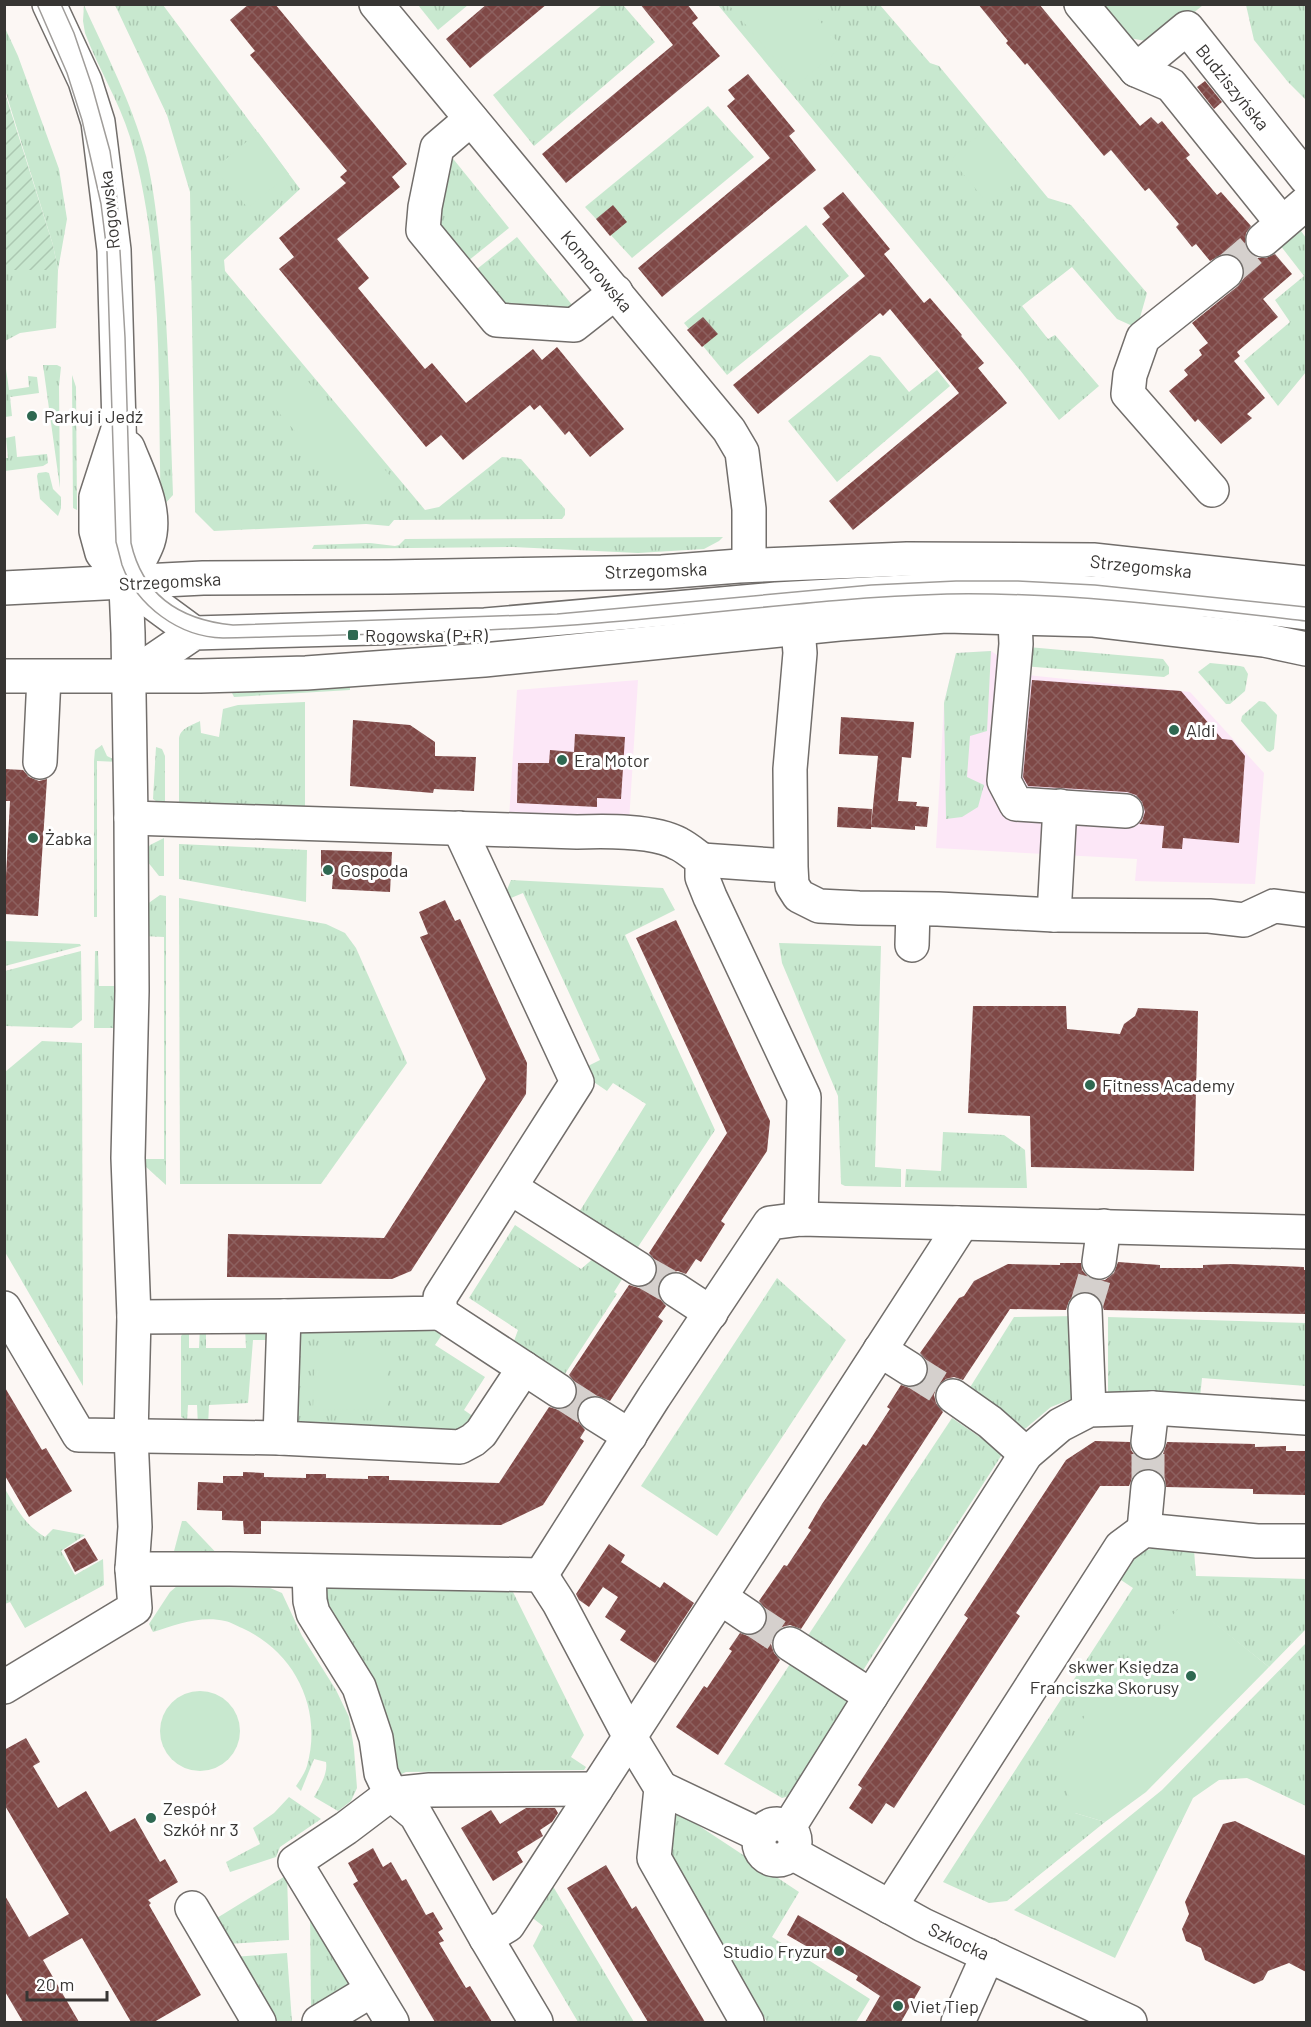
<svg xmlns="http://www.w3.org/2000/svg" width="1311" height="2027" viewBox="0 0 1311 2027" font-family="Barlow,sans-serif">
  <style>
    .commercial { fill: #fce7f7 }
    .grass { fill: url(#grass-tufts) }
    .park { fill: #c8e8cf }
    .garden { fill: url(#garden-furrows) }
    .building { fill: url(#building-cross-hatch) }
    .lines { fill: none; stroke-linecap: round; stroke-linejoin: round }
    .minor-tunnel { stroke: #d5d0cd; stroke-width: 33; stroke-dasharray: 33 16; stroke-linecap: butt }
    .minor-casing { stroke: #726e6b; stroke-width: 36 }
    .major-casing { stroke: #726e6b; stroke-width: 36 }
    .minor { stroke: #fff; stroke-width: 33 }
    .major { stroke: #fff; stroke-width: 33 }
    .tram { stroke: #a09d9a; stroke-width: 1.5 }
    .poi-dot { fill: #2e6851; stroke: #fff; stroke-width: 2 }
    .labels { text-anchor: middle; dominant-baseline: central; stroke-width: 6; stroke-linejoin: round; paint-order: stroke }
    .street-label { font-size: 18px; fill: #373533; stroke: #fff }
    .poi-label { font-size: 18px; fill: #373533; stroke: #fff; text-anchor: start }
  </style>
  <defs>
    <pattern id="grass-tufts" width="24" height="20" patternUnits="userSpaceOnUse" patternTransform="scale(1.5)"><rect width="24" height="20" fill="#c8e8cf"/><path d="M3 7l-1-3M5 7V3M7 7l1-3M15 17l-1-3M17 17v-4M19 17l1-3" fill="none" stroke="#acc8b2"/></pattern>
    <pattern id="garden-furrows" width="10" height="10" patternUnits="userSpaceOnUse" patternTransform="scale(1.5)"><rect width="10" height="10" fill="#c8e8cf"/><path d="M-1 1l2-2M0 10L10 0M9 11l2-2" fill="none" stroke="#acc8b2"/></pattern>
    <pattern id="building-cross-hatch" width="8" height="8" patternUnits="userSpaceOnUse" patternTransform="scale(1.5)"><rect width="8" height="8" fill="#7f4846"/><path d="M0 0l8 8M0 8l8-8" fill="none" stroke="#8d605f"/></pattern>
  </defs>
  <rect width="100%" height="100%" fill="#fcf7f4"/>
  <g class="commercial">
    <polygon points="991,651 1027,675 1190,692 1264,773 1255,884 1135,881 1137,859 936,848 944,703 956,653"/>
    <polygon points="638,680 629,822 509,818 517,690"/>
  </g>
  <g class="grass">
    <path d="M84,5C106,54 132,103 146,156C155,193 158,230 162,268C169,343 170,419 173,495L161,508C157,385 165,256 130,137C119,101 98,68 85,33L83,21Z"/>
    <polygon points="115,5 163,5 300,189 224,260 225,271 425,510 439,507 502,457 521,459 565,509 565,515 562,519 394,520 389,526 366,524 214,531 195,512 190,192 167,115"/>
    <polygon points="418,5 468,5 438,30"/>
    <polygon points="602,5 623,5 655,42 534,146 493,95"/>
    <polygon points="718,5 880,5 930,63 939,66 1048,198 1071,205 1147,293 1137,328 1117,319 1072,267 1022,306 1048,339 1055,335 1099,386 1059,420 1020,370"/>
    <polygon points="1246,5 1306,5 1306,100 1288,82 1254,40"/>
    <polygon points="5,28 18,56 59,169 67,219 58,270 56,328 20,333 5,341 4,270 58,270 53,245 5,90"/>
    <polygon points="708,106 754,157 632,258 585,207"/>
    <polygon points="446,150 509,228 463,265 432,225"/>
    <polygon points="1306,223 1306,227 1301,231 1306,238 1306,372 1278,406 1244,361 1290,322 1275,300 1304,276 1280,245"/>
    <polygon points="806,225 849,276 727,375 684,323"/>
    <polygon points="517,237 577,311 502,312 472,273"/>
    <polygon points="870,355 880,357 909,392 937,370 950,386 837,482 788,421"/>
    <polygon points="43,365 57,365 61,367 59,386 60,488"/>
    <polygon points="5,369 6,369 9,390 29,387 28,376 37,377 39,393 10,397 12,416 5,417"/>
    <polygon points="72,375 76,387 77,510 73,508"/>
    <polygon points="15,436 17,457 47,454 48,463 43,466 5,471 5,458 8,458 6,438"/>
    <polygon points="46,472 49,473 53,489 61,497 61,508 58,516 40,499 37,476 38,473"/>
    <polygon points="723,537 719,541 704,549 638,553 513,547 312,549 314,545 370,543 395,546 399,545 405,539"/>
    <polygon points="1028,647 1163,659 1169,667 1169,674 1164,677 1022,666"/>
    <polygon points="991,651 987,731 970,736 967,777 984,785 978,807 962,817 946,819 944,703 956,653"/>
    <polygon points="1210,663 1240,666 1244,667 1248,674 1245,691 1230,704 1226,704 1198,672"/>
    <polygon points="350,687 350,690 234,697 232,693"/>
    <polygon points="1259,701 1265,702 1277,715 1274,749 1270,752 1267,751 1241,721 1242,716"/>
    <path d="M305,702V812L179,810V740C179,729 190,726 200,721L201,733L219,737L223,709L238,705Z"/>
    <polygon points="102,745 107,756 119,762 97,761 97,917 94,917 94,761 95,750"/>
    <polygon points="156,747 162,749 165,756 165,807 153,799"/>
    <polygon points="164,838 164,876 159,876 143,856 150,845"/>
    <polygon points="179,844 307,850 306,902 179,879"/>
    <polygon points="511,880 663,888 675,910 625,935 715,1130 636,1250 578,1214 646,1104 613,1083 607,1091 585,1076 582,1069 600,1060 523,893 504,901 504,897"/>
    <polygon points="160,895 166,896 166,1185 145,1166 143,1159 164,1159 164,937 143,936 143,907"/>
    <polygon points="179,898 326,924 345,933 356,948 407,1063 321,1184 180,1184"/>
    <polygon points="5,941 80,944 81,946 5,966"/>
    <polygon points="779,943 881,946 875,1167 901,1169 901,1187 845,1186 841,1184 838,1096 782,963"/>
    <polygon points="81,951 82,1020 72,1028 5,1026 5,971"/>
    <polygon points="95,951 98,951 99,986 119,986 119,1028 94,1028"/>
    <polygon points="42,1041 82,1043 83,1386 5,1252 5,1072"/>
    <polygon points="943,1132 1004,1135 1025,1150 1027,1188 905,1187 906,1169 941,1171"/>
    <polygon points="515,1225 581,1269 595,1257 624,1276 614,1292 617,1294 561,1380 515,1350 514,1341 518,1330 469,1298"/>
    <polygon points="777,1278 846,1340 717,1536 641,1486"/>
    <polygon points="1077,1316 1079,1396 1051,1407 1026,1428 1016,1432 964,1397 1014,1317"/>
    <polygon points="1108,1317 1306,1323 1306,1386 1202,1378 1200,1398 1108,1393"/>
    <polygon points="200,1326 206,1326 206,1348 246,1348 245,1327 269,1327 273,1340 253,1340 248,1403 209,1405 208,1426 198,1426 197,1405 188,1405 187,1420 181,1417 181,1336 189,1327 189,1348 199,1348"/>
    <polygon points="445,1330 435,1345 485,1377 464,1410 477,1419 469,1431 295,1430 297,1332"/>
    <polygon points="952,1418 1003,1453 862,1672 807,1637"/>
    <path d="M5,1489C16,1508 25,1525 45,1537L53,1529L85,1535L61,1551L75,1575L103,1559L104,1585L25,1628L10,1602L5,1604Z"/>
    <polygon points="182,1521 186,1521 223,1560 173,1555"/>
    <polygon points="1154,1548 1194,1550 1196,1576 1306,1579 1306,1629 1269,1667 1186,1601 1142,1651 1075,1813 1105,1822 1007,1901 989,1903 943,1882 1133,1588 1115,1576 1131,1555"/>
    <path d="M177,1586L270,1588L282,1593L302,1636L336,1690L349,1717L354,1749L357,1788L351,1801L338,1811L314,1797C320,1786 328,1774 326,1762L314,1759L301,1791L296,1786C300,1780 305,1773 307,1766C323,1709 295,1652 242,1628C237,1626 231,1622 225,1621C201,1615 175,1625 153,1632L149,1624L170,1592Z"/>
    <polygon points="324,1588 513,1592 584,1735 571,1757 586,1767 584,1770 406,1772 395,1777 331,1624"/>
    <polygon points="1306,1643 1306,1806 1247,1778 1219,1780 1193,1798 1115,1958 1014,1910 1162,1790"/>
    <polygon points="794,1658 853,1698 793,1795 782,1798 724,1764"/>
    <polygon points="289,1797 321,1819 280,1847 276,1857 230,1872 226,1862 260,1844 253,1828 274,1813"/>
    <polygon points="672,1808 799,1892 772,1937 870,1999 856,2022 767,2022 668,1855"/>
    <polygon points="287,1875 289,1940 227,1944 212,1921"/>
    <polygon points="551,1883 634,2022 578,2022 533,1946 543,1926 530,1916"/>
    <polygon points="310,1908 353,1977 351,1993 311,2008"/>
    <polygon points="287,1953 292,2022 270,2022 234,1957"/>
  </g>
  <g class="park">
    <polygon points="729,5 806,5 842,47 797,85"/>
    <polygon points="1092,5 1203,5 1157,43 1118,36"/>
    <polygon points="988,127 1027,174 988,204 951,159"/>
    <polygon points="258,132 289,174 248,208 214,169"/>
    <polygon points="305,378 393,479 361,507 273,406"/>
    <polygon points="315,1353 387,1354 388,1410 313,1409"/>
    <polygon points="1186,1600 1269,1667 1146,1792 1105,1822 1075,1813 1061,1776 1061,1765 1068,1745 1089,1709"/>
    <circle cx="200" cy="1731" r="40"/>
  </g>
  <polygon class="garden" points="4,90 53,245 58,270 5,270"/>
  <g class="building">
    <polygon points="249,4 275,4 407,164 392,177 400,187 337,239 369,278 358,288 425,369 432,363 466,403 533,349 542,360 557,347 624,429 590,457 569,431 565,435 540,405 534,410 530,405 463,460 441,435 426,447 279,269 294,257 279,238 346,183 340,177 347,171 250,55 255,51 230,20"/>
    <polygon points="487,4 547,4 470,68 446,39"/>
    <polygon points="640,4 687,4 698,18 692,23 720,56 566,183 542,154 673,45"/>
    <polygon points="978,4 1039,4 1140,126 1151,117 1158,124 1162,121 1190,155 1186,158 1217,195 1221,192 1251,226 1246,233 1245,243 1249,253 1257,258 1266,258 1275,254 1292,274 1263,299 1278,317 1237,352 1240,356 1234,361 1265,398 1247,414 1252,418 1221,444 1198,419 1195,422 1169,391 1188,375 1184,370 1202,355 1199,350 1208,343 1192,323 1238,286 1244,278 1244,269 1241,261 1233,255 1224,253 1210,261 1196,244 1192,247 1176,227 1179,224 1149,188 1145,191 1111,150 1104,156 1027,63 1025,65 1015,53 1006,43 1008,41"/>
    <polygon points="748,74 795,131 789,136 816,170 662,297 638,268 770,158 727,106 735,99 728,90"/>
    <polygon points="1205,81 1222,102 1214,109 1197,87"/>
    <polygon points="843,192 890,249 884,254 924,303 930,298 962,335 961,336 984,363 978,368 1007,403 853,530 829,501 959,393 890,309 883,316 880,313 758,414 733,385 865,276 822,224 830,217 823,208"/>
    <polygon points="613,205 627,222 610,236 596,219"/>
    <polygon points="703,317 718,334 702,347 687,330"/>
    <polygon points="1032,680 1181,691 1222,739 1232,740 1245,756 1239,843 1183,838 1182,849 1162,848 1164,826 1139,824 1142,821 1145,812 1142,802 1136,795 1127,792 1028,786 1023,777"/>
    <polygon points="841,717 914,722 911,758 902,757 898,801 917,802 916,806 929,807 927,827 915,826 915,830 871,827 878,756 839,754"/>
    <polygon points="353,720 410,725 435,742 435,756 476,757 474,791 434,789 433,793 350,786"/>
    <polygon points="575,734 625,737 621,799 597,798 597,807 517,803 518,763 549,763 550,750 574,752"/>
    <polygon points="4,769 23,770 29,777 39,781 47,779 38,916 4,914 10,801 4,801"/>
    <polygon points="838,807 872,809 871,829 837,827"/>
    <polygon points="321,850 392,852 390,892 332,889 333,876 321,876"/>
    <polygon points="445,900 455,921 460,919 527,1063 526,1094 411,1271 392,1279 227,1277 228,1234 384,1238 486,1079 420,937 428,934 419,912"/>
    <polygon points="676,920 770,1121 767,1151 721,1221 725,1224 701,1262 696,1259 686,1274 678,1271 668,1273 660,1280 657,1288 659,1298 666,1306 658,1317 663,1321 610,1401 595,1395 587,1397 579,1404 576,1414 579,1423 585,1430 580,1438 584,1441 543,1505 501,1525 261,1521 261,1534 244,1534 243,1521 222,1520 222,1511 197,1510 198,1482 223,1483 223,1476 243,1476 243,1472 264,1473 264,1477 306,1478 306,1474 326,1474 326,1478 368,1479 368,1476 389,1476 389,1480 499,1483 549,1407 559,1410 568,1407 574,1402 578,1391 575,1382 569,1375 629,1285 639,1288 647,1286 654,1279 658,1269 655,1260 649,1253 727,1133 636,938"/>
    <polygon points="973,1006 1066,1006 1067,1029 1120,1034 1124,1024 1135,1016 1138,1008 1198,1011 1194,1171 1031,1167 1030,1116 968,1113"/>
    <polygon points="1118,1262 1160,1265 1160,1268 1203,1268 1203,1265 1231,1264 1304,1267 1304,1270 1306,1270 1306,1314 1104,1310 1100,1300 1094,1294 1085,1291 1075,1295 1069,1301 1066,1310 1010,1309 963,1380 954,1377 946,1379 937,1386 934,1395 936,1403 943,1412 801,1629 790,1625 782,1627 775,1633 771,1644 774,1653 780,1660 718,1755 676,1727 704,1686 707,1688 732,1651 729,1649 740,1633 748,1636 757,1634 765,1627 768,1618 766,1609 759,1601 784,1565 787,1566 811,1530 808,1528 822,1504 863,1444 866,1446 890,1409 887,1407 901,1385 910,1388 918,1386 925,1379 929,1369 927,1361 920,1353 959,1298 964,1296 974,1281 1008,1264 1060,1265 1060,1263 1081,1263 1082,1270 1088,1277 1097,1281 1105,1280 1114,1273"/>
    <polygon points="4,1386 42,1450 46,1448 72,1491 29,1517 4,1474"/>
    <polygon points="1095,1441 1130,1442 1131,1450 1136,1457 1146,1461 1155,1459 1163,1454 1167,1442 1255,1444 1255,1447 1286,1446 1286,1451 1306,1451 1306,1495 1253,1494 1253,1489 1166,1487 1165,1479 1159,1472 1149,1468 1140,1470 1133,1476 1129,1486 1100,1486 1016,1613 1020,1616 894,1808 886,1803 872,1824 849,1808 862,1788 858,1785 968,1618 964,1615 1066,1460"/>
    <polygon points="85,1538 98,1560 75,1572 64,1550"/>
    <polygon points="609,1544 625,1555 621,1562 660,1588 664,1582 694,1603 655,1663 620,1640 626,1631 605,1617 618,1597 603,1587 589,1607 579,1600 576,1594"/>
    <polygon points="26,1738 40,1762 33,1766 58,1808 86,1791 110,1832 135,1818 160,1862 165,1859 178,1882 148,1900 151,1903 149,1905 201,1995 154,2022 131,2022 82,1938 43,1960 79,2022 23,2022 4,1990 4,1894 29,1937 69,1914 4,1804 4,1750"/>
    <polygon points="526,1808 555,1808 558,1813 552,1822 540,1830 543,1836 517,1852 523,1862 493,1881 461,1828 491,1810 500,1824"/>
    <polygon points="1235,1821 1306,1856 1306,1972 1289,1963 1268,1971 1263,1980 1254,1984 1205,1960 1201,1948 1186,1941 1182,1929 1189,1914 1185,1902 1223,1824"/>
    <polygon points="373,1848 383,1867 391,1862 402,1881 406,1879 426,1915 433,1912 443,1929 438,1932 444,1941 439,1943 466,1988 470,1986 492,2022 435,2022 353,1884 358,1881 348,1863"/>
    <polygon points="606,1865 632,1909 636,1906 705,2022 648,2022 567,1888"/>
    <polygon points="798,1915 921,1987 901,2022 865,2022 880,1996 856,1980 858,1976 787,1935"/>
  </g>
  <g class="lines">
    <g class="minor-tunnel">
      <polyline points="1226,272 1263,240"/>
      <polyline points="639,1269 676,1290"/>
      <polyline points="1085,1310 1099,1262"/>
      <polyline points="910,1369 953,1396"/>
      <polyline points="559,1391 595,1414"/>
      <polyline points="1148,1487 1148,1442"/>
      <polyline points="749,1617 790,1644"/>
    </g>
    <g class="minor-casing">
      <g id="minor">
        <polyline points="49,4 85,81 98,122 114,250 119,426 96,497 96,531 102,553 126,583 194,633"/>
        <polyline points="376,4 729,430 742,452 749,509 749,565"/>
        <polyline points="1081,4 1136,70 1171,85 1282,223"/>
        <polyline points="1136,70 1187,28 1306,178"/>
        <polyline points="471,119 437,148 425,207 423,230 497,320 574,325 616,292"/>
        <polyline points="1263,240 1306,203"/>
        <polyline points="1212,490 1128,394 1130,375 1143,338 1226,272"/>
        <path d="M126,583C134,570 143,556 148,542C158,511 139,476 128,448"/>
        <polyline points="1015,619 1016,644 1004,781 1016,804 1126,811"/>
        <polyline points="798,629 800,653 790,769 791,867 792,885 799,896 819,906 859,908 938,909 1054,915 1209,916 1244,920 1274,906 1306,910"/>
        <polyline points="129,677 194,633 485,625 776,599 995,587 1204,600 1306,613"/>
        <polyline points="40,762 44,677"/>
        <path d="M131,818L577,832C605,831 654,830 679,844C687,848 695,855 702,860V877L710,897L804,1097L801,1219"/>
        <polyline points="702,860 773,865"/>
        <polyline points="1054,915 1060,806"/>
        <polyline points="912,945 913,910"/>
        <polyline points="511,1188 639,1269"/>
        <polyline points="1099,1262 1104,1226"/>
        <polyline points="676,1290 711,1313"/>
        <polyline points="4,1308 79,1435 280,1438 284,1316 134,1317"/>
        <polyline points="1085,1310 1089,1410"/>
        <polyline points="440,1313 559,1391"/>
        <polyline points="284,1316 440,1313 440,1297 577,1082 459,828"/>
        <polyline points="880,1350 910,1369"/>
        <polyline points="953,1396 990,1422 1026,1454"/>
        <polyline points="595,1414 630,1436"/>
        <polyline points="280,1438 460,1447 473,1440 481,1433 524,1368"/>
        <polyline points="1148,1442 1152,1408"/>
        <polyline points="1144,1530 1148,1487"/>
        <polyline points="132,1569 229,1569 541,1575"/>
        <polyline points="309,1571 310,1601 313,1613 359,1687 376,1738 381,1773 391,1794 416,1815 486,1938 536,2022"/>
        <polyline points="541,1575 654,1397 770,1223 801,1219 1306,1232"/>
        <polyline points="541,1575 559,1603 630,1737 661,1788 654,1858 747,2022"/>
        <polyline points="721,1598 749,1617"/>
        <polyline points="790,1644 871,1696"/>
        <polyline points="4,1687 135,1608 132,1569 135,1527 131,1436 134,1317 128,1158 132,991 131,818 128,633 119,426"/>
        <polyline points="661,1788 760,1835"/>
        <circle cx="777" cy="1842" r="18"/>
        <polyline points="789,1827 871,1696 1026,1454 1060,1425 1089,1410 1152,1408 1306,1418"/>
        <polyline points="792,1853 923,1925 1130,2022"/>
        <polyline points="890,1907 1121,1547 1144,1530 1257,1541 1306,1541"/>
        <polyline points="192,1908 259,2022"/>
        <polyline points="486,1938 508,1925 941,1256 957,1231 957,1223"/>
        <polyline points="319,2022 372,1990"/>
        <polyline points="392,2022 295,1862 346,1828 391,1794 430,1790 596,1789"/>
        <polyline points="958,2022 988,1955"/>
      </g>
    </g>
    <g class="major-casing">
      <g id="major">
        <polyline points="4,588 203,578 389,577 662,572 739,566 907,559 1093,560 1306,583"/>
        <polyline points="4,676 200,676 306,673 484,660 839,624 946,616 1094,620 1264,640 1306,649"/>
      </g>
    </g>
    <use href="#minor" class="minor"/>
    <use href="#major" class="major"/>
    <g class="tram">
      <path d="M37,4L67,73L82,120L101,204L107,252L116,542C118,549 120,557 122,565C137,606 179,637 223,638C348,635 474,633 599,623C715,614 831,597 947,594C1068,592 1187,607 1306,621"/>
      <path d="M61,4L74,33L92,86L110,151L117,199L125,337L131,543C143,596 181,620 233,625L557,614L871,585L956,581H1018L1095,585L1306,607"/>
    </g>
  </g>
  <g class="poi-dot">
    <circle cx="32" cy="416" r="6"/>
    <rect x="347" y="629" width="12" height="12" rx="3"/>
    <circle cx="1174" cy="730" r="6"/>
    <circle cx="562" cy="760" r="6"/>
    <circle cx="33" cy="838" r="6"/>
    <circle cx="328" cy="870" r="6"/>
    <circle cx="1090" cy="1085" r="6"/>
    <circle cx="1191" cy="1676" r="6"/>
    <circle cx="151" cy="1818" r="6"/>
    <circle cx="839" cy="1951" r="6"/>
    <circle cx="898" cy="2006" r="6"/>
  </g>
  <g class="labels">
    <g class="street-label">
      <text transform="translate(1233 87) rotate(51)">Budziszyńska</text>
      <text transform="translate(109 210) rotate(-96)">Rogowska</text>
      <text transform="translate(597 271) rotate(50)">Komorowska</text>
      <text transform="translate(1141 566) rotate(6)">Strzegomska</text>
      <text transform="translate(656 570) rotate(-2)">Strzegomska</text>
      <text transform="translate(170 581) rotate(-3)">Strzegomska</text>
      <text transform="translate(959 1941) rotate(25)">Szkocka</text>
    </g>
    <g class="poi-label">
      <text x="44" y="416">Parkuj i Jedź</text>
      <text x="365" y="635">Rogowska (P+R)</text>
      <text x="1186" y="730">Aldi</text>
      <text x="574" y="760">Era Motor</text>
      <text x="45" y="838">Żabka</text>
      <text x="340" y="870">Gospoda</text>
      <text x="1102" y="1085">Fitness Academy</text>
      <text x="1179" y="1666" text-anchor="end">skwer Księdza<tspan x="1179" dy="21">Franciszka Skorusy</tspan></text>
      <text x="163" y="1808">Zespół<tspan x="163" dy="21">Szkół nr 3</tspan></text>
      <text x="827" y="1951" text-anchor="end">Studio Fryzur</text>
      <text x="910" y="2006">Viet Tiep</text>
    </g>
  </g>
  <rect width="1311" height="2027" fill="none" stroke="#373533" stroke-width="12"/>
  <path d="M27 1991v9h80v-9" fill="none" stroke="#373533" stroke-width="3"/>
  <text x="36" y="1991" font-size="18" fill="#373533" stroke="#ffffff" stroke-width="4.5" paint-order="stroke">20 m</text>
</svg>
